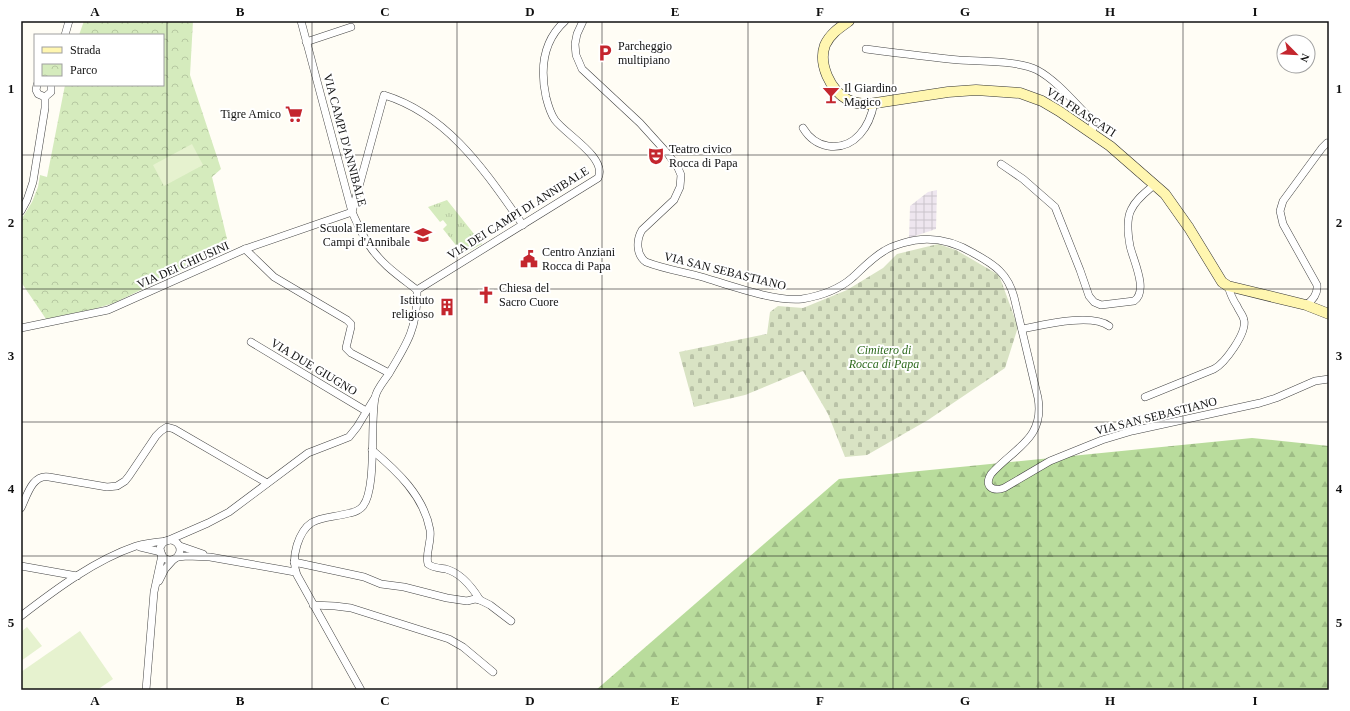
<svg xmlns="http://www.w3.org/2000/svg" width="1350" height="711" viewBox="0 0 1350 711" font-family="'Times New Roman',serif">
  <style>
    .industrial { fill: url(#industrial-grid) }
    .grass { fill: url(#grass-tufts) }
    .forest { fill: url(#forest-firs) }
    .cemetery { fill: url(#cemetery-stones) }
    .park { fill: url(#park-crowns) }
    .pitch { fill: #e6f2cf }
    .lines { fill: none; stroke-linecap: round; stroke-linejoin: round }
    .street-casing { stroke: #444; stroke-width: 8 }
    .secondary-casing { stroke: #333; stroke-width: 11 }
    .street { stroke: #fff; stroke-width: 7 }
    .secondary { stroke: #fff6b0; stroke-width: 10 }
    .grid { fill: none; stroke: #111; stroke-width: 1; stroke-opacity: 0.55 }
    .labels { text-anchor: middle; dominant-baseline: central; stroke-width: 4; stroke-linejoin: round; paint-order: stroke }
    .poi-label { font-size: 12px; fill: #111; stroke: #fff; text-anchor: start }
    .street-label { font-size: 12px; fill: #111; stroke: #fff }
    .park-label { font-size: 12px; font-style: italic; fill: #2f6b1f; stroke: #fff }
    .neatline { fill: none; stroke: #111; stroke-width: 1.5 }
    .grid-label { font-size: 13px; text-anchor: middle; font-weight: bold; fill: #111 }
  </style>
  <defs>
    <pattern id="industrial-grid" width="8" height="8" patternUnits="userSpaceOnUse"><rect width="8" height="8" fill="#eee6ef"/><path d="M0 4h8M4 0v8" fill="none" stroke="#cbc4cc"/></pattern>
    <pattern id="grass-tufts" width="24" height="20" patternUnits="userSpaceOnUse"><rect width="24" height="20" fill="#d5ebbd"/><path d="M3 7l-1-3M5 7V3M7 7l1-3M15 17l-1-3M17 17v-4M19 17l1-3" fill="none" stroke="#b6c8a1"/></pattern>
    <pattern id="forest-firs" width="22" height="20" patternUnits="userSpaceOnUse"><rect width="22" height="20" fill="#b9dc9c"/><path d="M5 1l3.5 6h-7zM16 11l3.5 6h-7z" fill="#9ebc85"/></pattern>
    <pattern id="cemetery-stones" width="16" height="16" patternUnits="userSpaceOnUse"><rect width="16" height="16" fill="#d9e3c4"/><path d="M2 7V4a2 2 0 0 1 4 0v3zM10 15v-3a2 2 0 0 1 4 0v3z" fill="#b9c2a7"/></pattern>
    <pattern id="park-crowns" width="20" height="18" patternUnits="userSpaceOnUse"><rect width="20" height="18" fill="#d5ebbd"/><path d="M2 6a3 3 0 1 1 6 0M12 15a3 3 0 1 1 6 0" fill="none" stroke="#b6c8a1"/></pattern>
  </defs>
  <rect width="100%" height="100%" fill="#fffdf5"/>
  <polygon class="industrial" points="937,190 936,229 909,238 910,206 928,192"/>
  <polygon class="grass" points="447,200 482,244 463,254 443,229 447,225 443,220 440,222 428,207"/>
  <polygon class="forest" points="1252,438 1329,446 1329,690 596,690 839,479"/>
  <polygon class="cemetery" points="938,244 956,250 999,275 1018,327 1005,368 928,420 867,455 845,457 828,414 803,371 745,395 694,407 679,352 767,334 770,312 778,306 803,308 847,290 883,268 897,254"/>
  <polygon class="park" points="84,21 193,21 190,75 221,169 212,177 229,247 114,303 94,309 46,319 21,282 21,220 32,202 38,187 40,175 47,177 65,85 163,85 163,35 79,35"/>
  <g class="pitch">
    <polygon points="192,144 203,165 164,186 153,165"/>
    <polygon points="27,627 42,646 21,661 21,632"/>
    <polygon points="80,631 113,679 97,690 21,690 21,672"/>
  </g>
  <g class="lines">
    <g class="street-casing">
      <g id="street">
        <path d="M301,21L352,212C357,223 362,235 369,245C381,264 399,276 417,290"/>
        <path d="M583,21L577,34L575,44L576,55L582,69L640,123L668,154L678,168L681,175L680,187L674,200L642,230C636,240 636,255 646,262C664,269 684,272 702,277C729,285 775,302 802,299C820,296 838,290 852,278C862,269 872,258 884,251C890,247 896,245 903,243C929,235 952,240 975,254C995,265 1008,274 1014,297L1038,398C1045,439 1014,448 991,474C984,486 992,492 1004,488L1050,461L1102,440L1132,431L1260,403L1276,398L1315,381L1329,379"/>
        <polyline points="65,35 69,21"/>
        <polyline points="306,42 351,27"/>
        <path d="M866,49C897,53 928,57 959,60C980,61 1020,61 1037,70C1056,80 1074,102 1089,117L1092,122L1093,134"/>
        <polyline points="37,85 36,90 38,94 45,97 51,92 51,85"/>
        <path d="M803,128C809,138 816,144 828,146C855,150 870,126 874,103"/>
        <path d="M1001,164L1023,179L1055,207L1080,270L1089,296L1094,302L1101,305L1134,301C1149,291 1133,260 1130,246C1128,235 1126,220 1131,210C1136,199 1146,192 1154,185"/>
        <polyline points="21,211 27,200 33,182 45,108 45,97"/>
        <path d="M352,212L384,95C449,115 486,173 523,225"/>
        <polyline points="245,249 274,277 347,320 351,324 351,327 346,348 351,353 389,373"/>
        <path d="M417,290L598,178C608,158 565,134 555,120C550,113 548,105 546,97C540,69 543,41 565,21"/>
        <path d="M1306,305C1313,300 1318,294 1317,285L1283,224L1280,211L1283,201L1322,148L1327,143"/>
        <polyline points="21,328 108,310 245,249 352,212"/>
        <path d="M1022,329C1043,325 1091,313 1109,326"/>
        <polyline points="251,342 366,411"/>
        <path d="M1145,397L1214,369C1225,363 1247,333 1244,320C1243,315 1239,311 1237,306C1233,300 1230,293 1228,286"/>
        <path d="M372,450C397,471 424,496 430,530C432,542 425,553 428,564C433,568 440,568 446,569C461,573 472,587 480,600"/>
        <path d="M21,508C27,496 32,474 49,477L107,487L117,486L125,481L129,476L156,436L161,431L167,427L174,429L267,483"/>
        <polyline points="169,540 208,523 229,512 308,453 339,441 349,437 357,427 374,399"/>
        <circle cx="170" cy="550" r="10"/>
        <polyline points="180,546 203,554"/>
        <polyline points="140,547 161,552"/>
        <polyline points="178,557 187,556 210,557 295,572"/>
        <polyline points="294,562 364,577 381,584 404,587 447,598 467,601 475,599 480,600 490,605 511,621"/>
        <polyline points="21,566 77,576"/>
        <polyline points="159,581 165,569 173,560"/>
        <polyline points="313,605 335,606 351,608 449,639 463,647 493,672"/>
        <path d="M21,616C56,589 95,560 136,546C146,543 157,542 167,541"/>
        <polyline points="146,690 154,592 162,555"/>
        <path d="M361,690L297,575C293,565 294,555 297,545C307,514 323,520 350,513C355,512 359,511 363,506C377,488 370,423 375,398C376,390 384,381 388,375C407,344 418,327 417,290"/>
      </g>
    </g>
    <g class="secondary-casing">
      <path id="secondary" d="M849,21C839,28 830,34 825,45C818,64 830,90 848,100C854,103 862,104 869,104L948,92L976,90L1020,93L1042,101L1059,111L1110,146L1165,194L1189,228L1222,282L1228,286L1306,305L1329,314"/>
    </g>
    <use href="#street" class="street"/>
    <use href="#secondary" class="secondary"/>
  </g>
  <path class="grid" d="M167,21V690M312,21V690M457,21V690M602,21V690M748,21V690M893,21V690M1038,21V690M1183,21V690M21,155H1329M21,289H1329M21,422H1329M21,556H1329"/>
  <defs>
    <g id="parking-bare" transform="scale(1.38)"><path d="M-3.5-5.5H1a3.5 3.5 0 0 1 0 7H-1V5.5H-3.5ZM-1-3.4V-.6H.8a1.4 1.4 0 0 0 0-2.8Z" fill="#c4262e" stroke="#fff" stroke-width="2.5" paint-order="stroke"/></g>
    <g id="bar-bare" transform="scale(1.38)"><path d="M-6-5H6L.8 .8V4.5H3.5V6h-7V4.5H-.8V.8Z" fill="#c4262e" stroke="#fff" stroke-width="2.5" paint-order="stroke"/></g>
    <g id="supermarket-bare" transform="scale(1.38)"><path d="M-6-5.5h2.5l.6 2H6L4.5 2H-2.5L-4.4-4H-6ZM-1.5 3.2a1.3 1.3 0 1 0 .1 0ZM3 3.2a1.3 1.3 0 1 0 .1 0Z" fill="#c4262e" stroke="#fff" stroke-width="2.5" paint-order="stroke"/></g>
    <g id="theatre-bare" transform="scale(1.38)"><path d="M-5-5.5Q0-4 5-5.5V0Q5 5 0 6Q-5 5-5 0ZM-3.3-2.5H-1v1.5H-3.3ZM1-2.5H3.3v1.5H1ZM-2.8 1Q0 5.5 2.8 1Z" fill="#c4262e" stroke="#fff" stroke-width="2.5" paint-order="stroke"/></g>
    <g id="school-bare" transform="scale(1.38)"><path d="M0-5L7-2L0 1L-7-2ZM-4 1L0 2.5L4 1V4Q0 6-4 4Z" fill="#c4262e" stroke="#fff" stroke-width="2.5" paint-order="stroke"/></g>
    <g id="civic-bare" transform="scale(1.38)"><path d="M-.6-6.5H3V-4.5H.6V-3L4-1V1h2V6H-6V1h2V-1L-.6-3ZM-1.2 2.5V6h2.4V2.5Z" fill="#c4262e" stroke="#fff" stroke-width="2.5" paint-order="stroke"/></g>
    <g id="church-bare" transform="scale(1.38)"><path d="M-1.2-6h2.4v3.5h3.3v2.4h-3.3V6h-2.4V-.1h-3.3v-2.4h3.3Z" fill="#c4262e" stroke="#fff" stroke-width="2.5" paint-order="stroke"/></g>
    <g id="building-bare" transform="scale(1.38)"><path d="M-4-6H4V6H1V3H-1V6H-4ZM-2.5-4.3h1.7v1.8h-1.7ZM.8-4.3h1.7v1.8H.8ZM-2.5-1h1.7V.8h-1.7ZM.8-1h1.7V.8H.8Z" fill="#c4262e" stroke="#fff" stroke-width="2.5" paint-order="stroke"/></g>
  </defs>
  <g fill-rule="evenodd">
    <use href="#parking-bare" x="605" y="53"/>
    <use href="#bar-bare" x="831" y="95"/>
    <use href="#supermarket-bare" x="294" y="114"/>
    <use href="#theatre-bare" x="656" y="156"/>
    <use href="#school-bare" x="423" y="235"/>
    <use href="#civic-bare" x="529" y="259"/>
    <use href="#church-bare" x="486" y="295"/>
    <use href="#building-bare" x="447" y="307"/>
  </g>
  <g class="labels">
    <g class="poi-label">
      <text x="618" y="46">Parcheggio<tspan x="618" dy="14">multipiano</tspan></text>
      <text x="844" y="88">Il Giardino<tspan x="844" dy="14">Magico</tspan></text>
      <text x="281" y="114" text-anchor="end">Tigre Amico</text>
      <text x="669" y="149">Teatro civico<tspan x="669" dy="14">Rocca di Papa</tspan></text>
      <text x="410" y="228" text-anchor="end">Scuola Elementare<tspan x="410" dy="14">Campi d'Annibale</tspan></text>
      <text x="542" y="252">Centro Anziani<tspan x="542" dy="14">Rocca di Papa</tspan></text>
      <text x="499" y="288">Chiesa del<tspan x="499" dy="14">Sacro Cuore</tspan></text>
      <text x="434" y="300" text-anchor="end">Istituto<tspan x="434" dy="14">religioso</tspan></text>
    </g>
    <g class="street-label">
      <text transform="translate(1081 112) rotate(33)">VIA FRASCATI</text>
      <text transform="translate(345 140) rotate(75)">VIA CAMPI D'ANNIBALE</text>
      <text transform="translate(518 213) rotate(-32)">VIA DEI CAMPI DI ANNIBALE</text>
      <text transform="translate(183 265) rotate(-24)">VIA DEI CHIUSINI</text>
      <text transform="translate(725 271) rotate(14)">VIA SAN SEBASTIANO</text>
      <text transform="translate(314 367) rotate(31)">VIA DUE GIUGNO</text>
      <text transform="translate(1156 416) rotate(-14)">VIA SAN SEBASTIANO</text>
    </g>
    <g class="park-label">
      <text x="884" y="350">Cimitero di<tspan x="884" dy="14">Rocca di Papa</tspan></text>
    </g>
  </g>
  <rect width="1350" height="711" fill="none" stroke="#ffffff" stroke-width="44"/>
  <rect x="34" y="34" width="130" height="52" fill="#ffffff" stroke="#a0a0a0"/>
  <rect x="42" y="47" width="20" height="6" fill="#fff6b0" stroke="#a0a0a0"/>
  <text x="70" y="54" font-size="12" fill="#111111">Strada</text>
  <rect x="42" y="64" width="20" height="12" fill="url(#park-crowns)" stroke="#a0a0a0"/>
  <text x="70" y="74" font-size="12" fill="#111111">Parco</text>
  <g transform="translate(1296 54) rotate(114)"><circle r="19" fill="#ffffff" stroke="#a0a0a0"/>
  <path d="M0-3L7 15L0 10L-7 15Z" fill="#c4262e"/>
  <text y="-6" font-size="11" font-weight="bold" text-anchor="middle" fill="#111111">N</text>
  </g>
  <rect x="22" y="22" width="1306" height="667" class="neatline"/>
  <g class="grid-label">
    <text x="95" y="16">A</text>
    <text x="240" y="16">B</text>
    <text x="385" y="16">C</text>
    <text x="530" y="16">D</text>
    <text x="675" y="16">E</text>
    <text x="820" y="16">F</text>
    <text x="965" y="16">G</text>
    <text x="1110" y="16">H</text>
    <text x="1255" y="16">I</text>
    <text x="11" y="93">1</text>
    <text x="1339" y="93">1</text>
    <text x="11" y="227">2</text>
    <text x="1339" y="227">2</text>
    <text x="11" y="360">3</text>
    <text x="1339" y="360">3</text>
    <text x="11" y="493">4</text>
    <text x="1339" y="493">4</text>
    <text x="11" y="627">5</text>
    <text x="1339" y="627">5</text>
    <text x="95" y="705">A</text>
    <text x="240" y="705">B</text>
    <text x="385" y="705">C</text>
    <text x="530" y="705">D</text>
    <text x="675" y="705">E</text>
    <text x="820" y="705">F</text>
    <text x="965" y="705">G</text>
    <text x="1110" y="705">H</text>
    <text x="1255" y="705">I</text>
  </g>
</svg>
